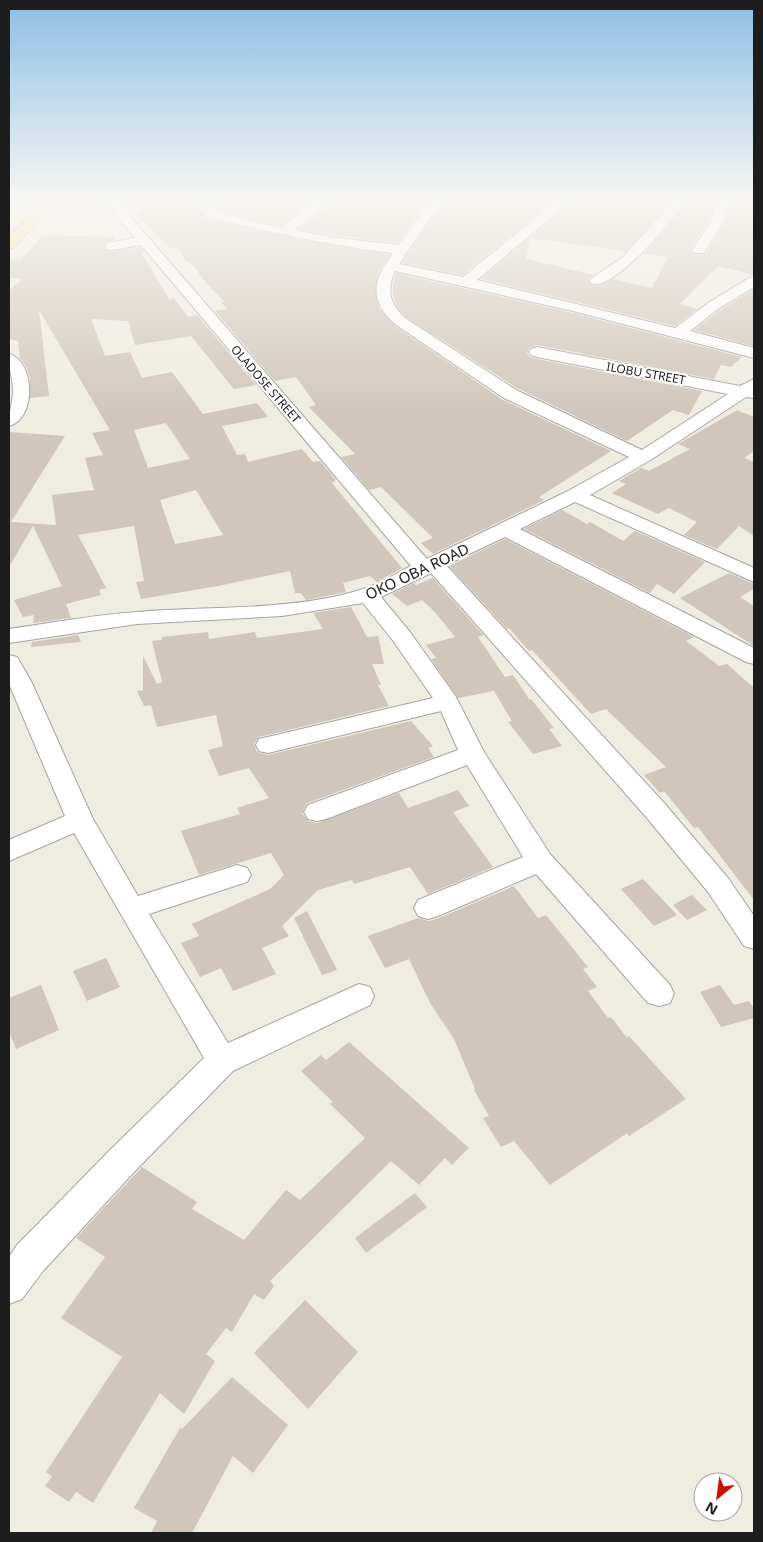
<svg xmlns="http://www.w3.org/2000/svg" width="763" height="1542" viewBox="0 0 763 1542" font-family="'Noto Sans',sans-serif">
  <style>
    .building { fill: #d0c6bb; fill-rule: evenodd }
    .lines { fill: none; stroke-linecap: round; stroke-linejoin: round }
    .minor-casing { stroke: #a4a4a4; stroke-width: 2 }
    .major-casing { stroke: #977000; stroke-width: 1 }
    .minor { fill: #fff; fill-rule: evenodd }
    .major { fill: #ffda98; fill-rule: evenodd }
    .labels { text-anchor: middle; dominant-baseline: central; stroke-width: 4; stroke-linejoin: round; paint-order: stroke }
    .far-street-label { font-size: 12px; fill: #1d1d1d; stroke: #fff }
    .street-label { font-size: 15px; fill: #1d1d1d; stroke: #fff }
  </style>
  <rect width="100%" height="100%" fill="#efece2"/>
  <g class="building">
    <polygon points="145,199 204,199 197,210 206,219 298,239 390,254 379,271 375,290 379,308 394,325 503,400 611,451 539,497 544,500 433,554 421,543 433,538 381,487 369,490 341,457 355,454 309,407 316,405 296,377 275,381 215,311 227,309 221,302 225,302 208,285 190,262 186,262 179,248 171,249 137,216"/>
    <polygon points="220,199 300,199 313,200 281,226 215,209"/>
    <polygon points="338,199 390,200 435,199 421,210 397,243 330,235 299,229 325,210 331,202 337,203"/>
    <polygon points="454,199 556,199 462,275 402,263 432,218"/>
    <polygon points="575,199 673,199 626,251 530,238 526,259 594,275 588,280 592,286 603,284 613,279 652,288 668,257 644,254 672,222 690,199 716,199 709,221 690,249 694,255 706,254 725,223 732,199 754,199 754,275 718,266 680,304 697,309 675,326 481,279"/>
    <path d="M43,235L113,237L115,240L107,241L103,245L105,250L112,252L140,247L145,252H141L169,299L174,298L188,317L197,315L256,385L234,389L191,336L135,345L128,321L91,319L105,356L130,352L142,378L172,372L203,414L257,403L268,417L222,426L237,455L245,454L248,462L302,449L313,462L320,461L336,480L332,483L402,568L377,582L370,576L343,583L346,592L306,600L301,593H295L290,571L218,586L141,599L136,582L144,581L134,526L78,535L106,588L99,590L101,595L66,604L71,618L33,623L34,615L23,617L14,600L62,586L33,526L9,567V432L65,436L11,522L56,525L52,495L94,490L85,458L103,455L92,433L110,430L39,310L49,396L30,398V378L26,367L20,358L18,341L9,339V291L22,279L9,278V259L21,260ZM166,423L190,459L148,468L134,430ZM196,490L223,535L175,544L160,500Z"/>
    <polygon points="396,273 573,313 742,357 731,367 721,365 714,379 537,345 529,348 527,353 530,357 537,359 702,391 689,415 673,410 627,441 517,388 406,317 397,307 393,296 393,285"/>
    <polygon points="754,289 753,346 694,330 719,311"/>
    <polygon points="737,410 754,417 754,451 744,458 754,462 754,536 739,526 717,549 684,535 697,522 669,508 658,514 612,493 626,484 619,481 641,468 649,471 690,449 678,444"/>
    <polygon points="562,510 587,524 590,522 623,541 635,531 705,562 674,594 657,584 650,593 524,529"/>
    <polygon points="505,539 694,637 686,641 719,666 727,664 754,688 754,900 698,827 694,828 664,791 660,793 644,775 666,767 606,709 591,714 532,650 529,651 509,628 507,629 449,566"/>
    <polygon points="729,573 754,584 754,589 740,597 754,606 754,646 680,598"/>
    <polygon points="433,578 483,635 478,637 505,677 513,675 529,699 531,699 554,728 549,729 562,746 533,754 508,722 512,721 494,691 458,698 431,659 436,658 426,645 455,637 435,612 422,600 407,606 392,594 414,583 416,585"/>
    <polygon points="351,607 367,637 378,636 384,664 372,664 381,685 378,685 389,706 259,737 254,744 257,752 268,755 411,721 433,746 428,748 434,757 307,803 302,813 308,821 317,823 399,793 408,808 458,790 469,806 453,812 493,867 428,894 410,867 354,884 352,880 318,890 282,926 289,936 262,948 276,974 233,991 221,968 200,977 181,943 199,936 192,924 270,889 284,875 271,853 199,875 181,831 240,814 237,808 269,798 249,768 219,776 208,750 223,746 216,715 157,727 151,705 144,706 137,691 143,690 143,656 157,684 162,682 152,641 162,640 162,637 208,632 209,639 255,632 257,638 323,629 313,613"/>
    <polygon points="78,635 81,642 31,647 32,642"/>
    <polygon points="643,879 677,915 654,926 621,889"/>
    <polygon points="514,886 538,918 546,915 588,967 583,969 597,987 588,991 608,1018 611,1017 627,1038 629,1036 686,1099 629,1136 627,1133 550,1185 514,1141 501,1147 483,1118 489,1116 474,1090 475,1089 454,1039 430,1003 409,959 385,968 368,936 418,918 429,921 439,918"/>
    <polygon points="692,895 707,910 687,920 673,905"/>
    <polygon points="307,911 337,970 322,975 294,918"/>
    <polygon points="106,958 120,987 87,1001 73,971"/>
    <polygon points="41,985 59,1030 16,1049 9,1031 9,998"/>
    <polygon points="720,985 734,1005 749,1001 754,1009 754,1018 721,1027 700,992"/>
    <polygon points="349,1042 469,1148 452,1165 445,1158 419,1185 391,1161 270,1281 274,1286 264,1300 254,1294 232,1332 226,1328 206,1354 215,1361 184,1414 160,1393 93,1503 76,1492 69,1502 45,1486 52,1476 46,1472 122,1357 61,1318 105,1257 76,1238 142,1167 197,1202 192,1209 244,1240 286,1190 300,1200 365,1138 330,1104 333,1102 301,1071 321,1055 326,1060"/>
    <polygon points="415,1193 427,1207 366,1253 355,1238"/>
    <polygon points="305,1300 358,1352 308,1409 254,1353"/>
    <polygon points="232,1377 288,1425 253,1473 233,1456 192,1533 151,1533 157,1521 134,1508 180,1428 182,1429"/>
  </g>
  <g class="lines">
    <g class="minor-casing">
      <g id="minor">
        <polygon points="9,199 32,199 38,203 32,207 9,204"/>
        <path d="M102,199H115L427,559L568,491L629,457L504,398L395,324C368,300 373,280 393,253C328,245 269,232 206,217L199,210L206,199H218L212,209L214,211L281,228L318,199H331L324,208L294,230L330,237L398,245L423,211L438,199H452L431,217L399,264L463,277L559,199H573L477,280L675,328L708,303L749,278L754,277V287L718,309L690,331L754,348V358L573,311L395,271C386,291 390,304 405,318L516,390L642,450L728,394L537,357L531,355L529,352L531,349L537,347L740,386L754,379V398L746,397L649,461L590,495L754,568V582L575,502L520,529L754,648V664L746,662L505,537L446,565L665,804L728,878L754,916V949L744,946L708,892L647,818L431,573L381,597L410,632L456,697L484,752L550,854L670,985L674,994L670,1003L659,1006L648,1003L536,874L438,916L428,919L418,916L414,908L418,900L523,857L467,765L326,819L317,821L308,819L304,812L308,805L458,750L441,711L268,753L259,751L256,745L259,739L433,698L394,642L363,603L282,616L137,624L9,643V629C51,623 94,615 137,612C207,606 293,611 360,590C378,585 395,574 411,566L141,245L112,250L107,249L105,246L107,243L135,238Z"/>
        <path d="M675,199H688C675,218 615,290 592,284L590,281L592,278L623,257Z"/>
        <polygon points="718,199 730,199 723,222 704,253 694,253 692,250 711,222"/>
        <path d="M9,354C35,361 37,419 9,426C8,414 13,403 13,390C13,378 8,367 9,354Z"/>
        <polygon points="9,655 17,657 31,681 93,819 138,896 237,865 247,868 251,875 247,882 149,914 228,1043 359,984 370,987 374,996 370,1005 233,1071 135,1171 43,1271 22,1299 9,1304 9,1257 17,1245 111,1149 204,1058 74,833 9,861 9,840 65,816 9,684"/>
      </g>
    </g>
    <g class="major-casing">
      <polygon id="major" points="45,199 59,199 14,248 9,249 9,237"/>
    </g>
    <use href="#minor" class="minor"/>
    <use href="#major" class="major"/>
  </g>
  <linearGradient id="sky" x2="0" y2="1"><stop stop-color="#8bbee5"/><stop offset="0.48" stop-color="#f8f6f2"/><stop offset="1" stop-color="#f8f6f2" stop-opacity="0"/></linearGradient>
  <rect width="763" height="415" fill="url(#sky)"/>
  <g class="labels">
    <g class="far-street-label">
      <text transform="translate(646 373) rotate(10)">ILOBU STREET</text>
      <text transform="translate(266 384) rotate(49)">OLADOSE STREET</text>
    </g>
    <g class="street-label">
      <text transform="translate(417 571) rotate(-25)">OKO OBA ROAD</text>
    </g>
  </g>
  <rect width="763" height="1542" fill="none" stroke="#1d1d1d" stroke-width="20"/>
  <g transform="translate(718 1497) rotate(209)"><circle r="24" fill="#ffffff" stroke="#a5a5a5"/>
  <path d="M0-4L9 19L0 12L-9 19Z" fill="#cb1000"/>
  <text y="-8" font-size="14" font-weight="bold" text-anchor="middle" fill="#1d1d1d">N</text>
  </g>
</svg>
